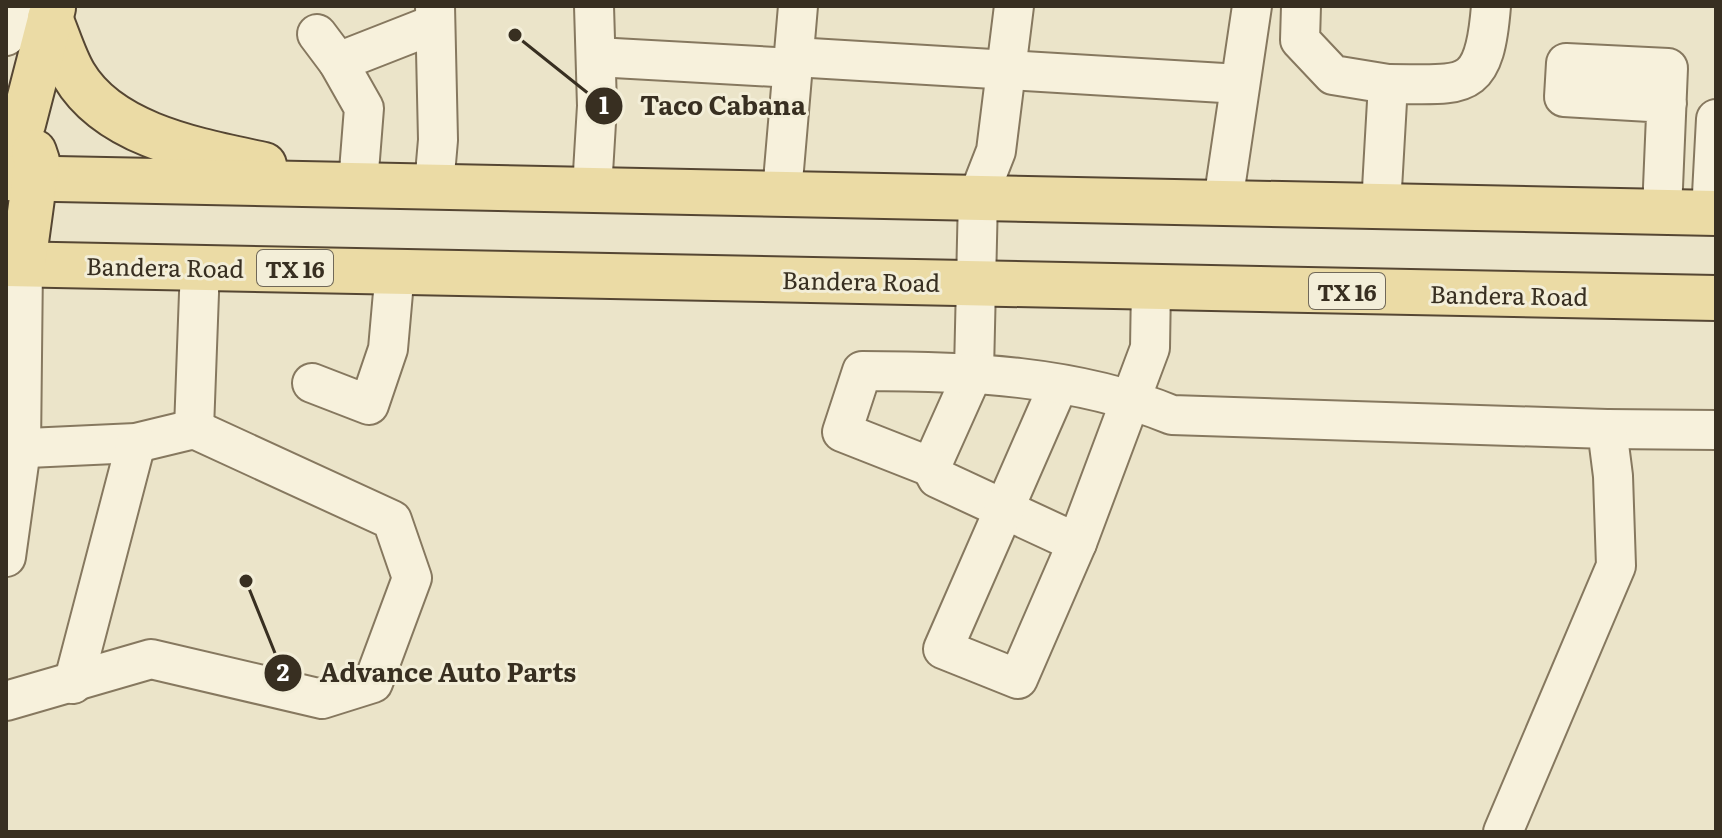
<svg xmlns="http://www.w3.org/2000/svg" width="1722" height="838" viewBox="0 0 1722 838" font-family="Literata,serif">
  <style>
    .lines { fill: none; stroke-linecap: round; stroke-linejoin: round }
    .minor-casing { stroke: #86785f; stroke-width: 42 }
    .major-casing { stroke: #554633; stroke-width: 48 }
    .minor { stroke: #f7f1dc; stroke-width: 38 }
    .major { stroke: #ebdba5; stroke-width: 44 }
    .labels { text-anchor: middle; dominant-baseline: central; stroke-width: 6; stroke-linejoin: round; paint-order: stroke }
    .shield { fill: #f3eed8; stroke: #706858; stroke-width: 2 }
    .shield-label { font-size: 22px; font-weight: bold; fill: #382f21 }
    .street-label { font-size: 24px; fill: #382f21; stroke: #f3eed8 }
    .leader { fill: none; stroke: #382f21; stroke-width: 3 }
    .callout-dot { fill: #382f21; stroke: #f3eed8; stroke-width: 3 }
    .mark-label { font-size: 24px; text-anchor: middle; font-weight: bold; fill: #fff }
    .callout-label { font-size: 26px; text-anchor: middle; font-weight: bold; fill: #382f21; stroke: #f3eed8; stroke-width: 6; stroke-linejoin: round; paint-order: stroke }
  </style>
  <rect width="100%" height="100%" fill="#ebe4c9"/>
  <g class="lines">
    <g class="minor-casing">
      <g id="minor">
        <polyline points="1014,6 996,151 978,197 974,371 931,467 937,478 1077,543 1150,348 1151,286"/>
        <polyline points="1301,6 1300,40 1333,75 1388,84"/>
        <polyline points="317,34 338,62"/>
        <polyline points="6,36 27,6"/>
        <polyline points="596,57 793,68"/>
        <polyline points="794,57 1240,84"/>
        <polyline points="358,184 364,108 338,62 435,24"/>
        <polyline points="434,186 438,140 435,6"/>
        <polyline points="592,189 597,106 594,6"/>
        <polyline points="782,193 798,6"/>
        <polyline points="1223,202 1252,6"/>
        <path d="M1381,206L1388,84C1465,84 1484,94 1491,6"/>
        <polyline points="1662,211 1668,68 1566,63 1564,97 1667,103"/>
        <polyline points="1711,213 1716,119"/>
        <polyline points="312,383 369,405 388,349 395,270"/>
        <polyline points="1058,386 943,649 1018,679 1077,543"/>
        <polyline points="194,429 200,266"/>
        <polyline points="1607,429 1716,430"/>
        <polyline points="6,449 136,443 194,429 392,520 412,578 373,683 322,699 151,659 6,701"/>
        <path d="M931,467L842,432L862,371C966,371 1075,375 1172,415L1607,429L1613,476L1616,566L1503,832"/>
        <polyline points="6,557 21,449 23,264"/>
        <polyline points="73,684 136,443"/>
      </g>
    </g>
    <g class="major-casing">
      <g id="major">
        <path d="M50,18C58,37 64,58 74,75C110,136 200,151 264,165"/>
        <polyline points="6,145 23,124 53,8"/>
        <polyline points="6,178 1716,213"/>
        <polyline points="6,264 1716,298"/>
        <polyline points="23,264 37,161 34,152"/>
      </g>
    </g>
    <use href="#minor" class="minor"/>
    <use href="#major" class="major"/>
  </g>
  <g class="labels">
    <g class="shield">
      <rect x="257" y="250" width="76" height="36" rx="6"/>
      <rect x="1309" y="273" width="76" height="36" rx="6"/>
    </g>
    <g class="shield-label">
      <text x="295" y="268">TX 16</text>
      <text x="1347" y="291">TX 16</text>
    </g>
    <g class="street-label">
      <text transform="translate(165 266) rotate(1)">Bandera Road</text>
      <text transform="translate(861 280) rotate(1)">Bandera Road</text>
      <text transform="translate(1509 294) rotate(1)">Bandera Road</text>
    </g>
  </g>
  <path class="leader" d="M515 35L604 106M246 581L283 673"/>
  <g class="callout-dot">
    <circle cx="515" cy="35" r="8"/>
    <circle cx="246" cy="581" r="8"/>
    <circle cx="604" cy="106" r="20"/>
    <circle cx="283" cy="673" r="20"/>
  </g>
  <g class="mark-label">
    <text x="604" y="114">1</text>
    <text x="283" y="681">2</text>
  </g>
  <g class="callout-label">
    <text x="723" y="115">Taco Cabana</text>
    <text x="448" y="682">Advance Auto Parts</text>
  </g>
  <rect width="1722" height="838" fill="none" stroke="#382f21" stroke-width="16"/>
</svg>
